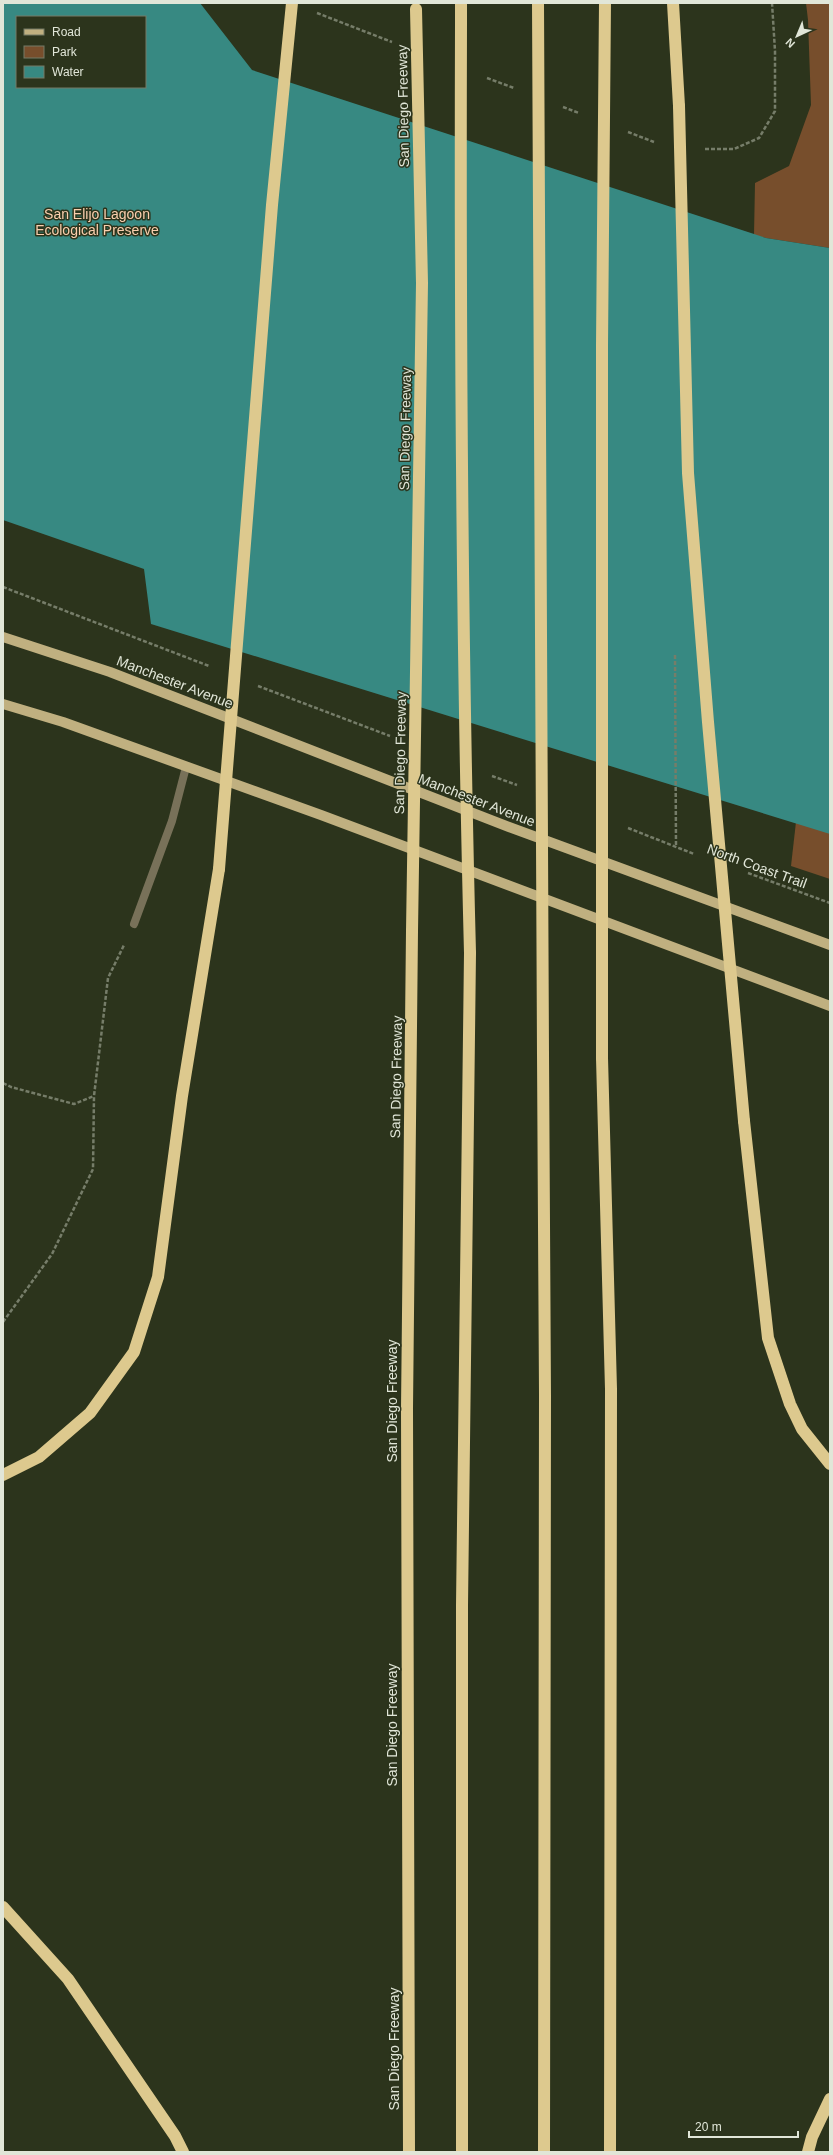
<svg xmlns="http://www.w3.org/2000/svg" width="833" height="2155" viewBox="0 0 833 2155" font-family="Helvetica,sans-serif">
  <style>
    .green { fill: #774e2c }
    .water { fill: #378982; fill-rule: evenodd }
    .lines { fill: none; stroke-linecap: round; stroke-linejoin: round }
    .path { stroke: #767d69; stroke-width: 2.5; stroke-dasharray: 4 2; stroke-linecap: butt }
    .lane { stroke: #787159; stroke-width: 8 }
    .primary { stroke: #c0b080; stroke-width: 10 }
    .highway { stroke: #ddc98e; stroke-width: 12 }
    .highway-bridge { stroke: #ddc98e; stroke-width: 12 }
    .labels { text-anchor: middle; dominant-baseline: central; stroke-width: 3; stroke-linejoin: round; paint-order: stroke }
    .street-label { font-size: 14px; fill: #e1e6d8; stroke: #2c341c }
    .park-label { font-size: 14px; fill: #facfae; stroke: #2c341c }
  </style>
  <rect width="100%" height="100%" fill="#2c341c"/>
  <g class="green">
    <polygon points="806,3 830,3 830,248 766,238 754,235 755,183 789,166 811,105 808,20"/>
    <polygon points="830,522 830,879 791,866"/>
  </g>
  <path class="water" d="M3,3H200L252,70L766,238L830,248V834L151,624L144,569L3,520ZM17,17H145V87H17Z"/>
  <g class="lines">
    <g class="path">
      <polyline points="317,13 392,42"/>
      <polyline points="487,78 514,88"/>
      <polyline points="563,107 579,113"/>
      <polyline points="628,132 654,142"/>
      <polyline points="705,149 734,149 759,138 775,111 775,51 772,3"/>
      <polyline points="3,587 209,666"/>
      <polyline points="675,655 676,847"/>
      <polyline points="258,686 390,736"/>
      <polyline points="492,776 517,785"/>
      <polyline points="628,828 694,854"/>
      <polyline points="748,873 830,903"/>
      <polyline points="3,1083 11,1087 74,1104 94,1096"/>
      <polyline points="3,1322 52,1254 93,1169 94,1096 108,978 124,945"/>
    </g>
    <polyline class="lane" points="134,924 172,821 186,767"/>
    <g class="primary">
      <polyline points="3,637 110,672 509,827 830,945"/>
      <polyline points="3,704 63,722 321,815 830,1006"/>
    </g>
    <g class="highway">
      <polyline points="673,3 679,106"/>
      <polyline points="461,23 461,3"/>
      <polyline points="543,1054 545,1395 544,2152"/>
      <polyline points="602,1058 611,1389 610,2152"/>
      <polyline points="744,1121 768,1338 790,1404 802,1429 830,1464"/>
      <polyline points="3,1475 39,1457 90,1413 134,1352 158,1277 182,1096 219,869"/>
      <polyline points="3,1907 68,1979 175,2136 183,2152"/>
      <polyline points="409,2152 407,1409 412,931"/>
      <polyline points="462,2152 462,1606 470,953"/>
      <polyline points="808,2152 812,2137 830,2099"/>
    </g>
    <g class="highway-bridge">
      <polyline points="538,3 543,1054"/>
      <path d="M461,23C460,333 462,643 470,953"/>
      <polyline points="679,106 688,473 708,722 744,1121"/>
      <polyline points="219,869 272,205 292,3"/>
      <polyline points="412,931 422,283 416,9"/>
      <polyline points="602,1058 602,345 605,3"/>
    </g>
  </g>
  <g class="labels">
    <g class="street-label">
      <text transform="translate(403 106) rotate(-91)">San Diego Freeway</text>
      <text transform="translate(405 429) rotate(-89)">San Diego Freeway</text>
      <text transform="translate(175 682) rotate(21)">Manchester Avenue</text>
      <text transform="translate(400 753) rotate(-89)">San Diego Freeway</text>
      <text transform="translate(477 800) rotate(21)">Manchester Avenue</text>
      <text transform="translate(757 866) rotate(20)">North Coast Trail</text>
      <text transform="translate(396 1077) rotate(-89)">San Diego Freeway</text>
      <text transform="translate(392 1401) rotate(-90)">San Diego Freeway</text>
      <text transform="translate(392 1725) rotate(-90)">San Diego Freeway</text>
      <text transform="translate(394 2049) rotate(-90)">San Diego Freeway</text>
    </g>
    <g class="park-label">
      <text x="97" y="214">San Elijo Lagoon<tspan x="97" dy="16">Ecological Preserve</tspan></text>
    </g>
  </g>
  <rect width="833" height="2155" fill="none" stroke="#e1e6d8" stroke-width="8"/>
  <rect x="16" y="16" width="130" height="72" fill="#2c341c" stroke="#747b67"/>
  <rect x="24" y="29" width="20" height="6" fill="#c0b080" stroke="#747b67"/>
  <text x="52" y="36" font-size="12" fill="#e1e6d8">Road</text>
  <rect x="24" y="46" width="20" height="12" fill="#774e2c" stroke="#747b67"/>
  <text x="52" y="56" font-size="12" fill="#e1e6d8">Park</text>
  <rect x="24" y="66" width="20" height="12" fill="#378982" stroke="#747b67"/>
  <text x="52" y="76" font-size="12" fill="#e1e6d8">Water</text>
  <g transform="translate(797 36) rotate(224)" stroke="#2c341c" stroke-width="3" paint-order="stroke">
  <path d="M0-3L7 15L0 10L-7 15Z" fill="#e1e6d8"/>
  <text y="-6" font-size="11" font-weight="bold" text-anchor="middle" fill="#e1e6d8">N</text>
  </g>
  <path d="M689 2131v6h109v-6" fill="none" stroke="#e1e6d8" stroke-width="2"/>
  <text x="695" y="2131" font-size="12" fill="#e1e6d8" stroke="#2c341c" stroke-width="3" paint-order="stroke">20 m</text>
</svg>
